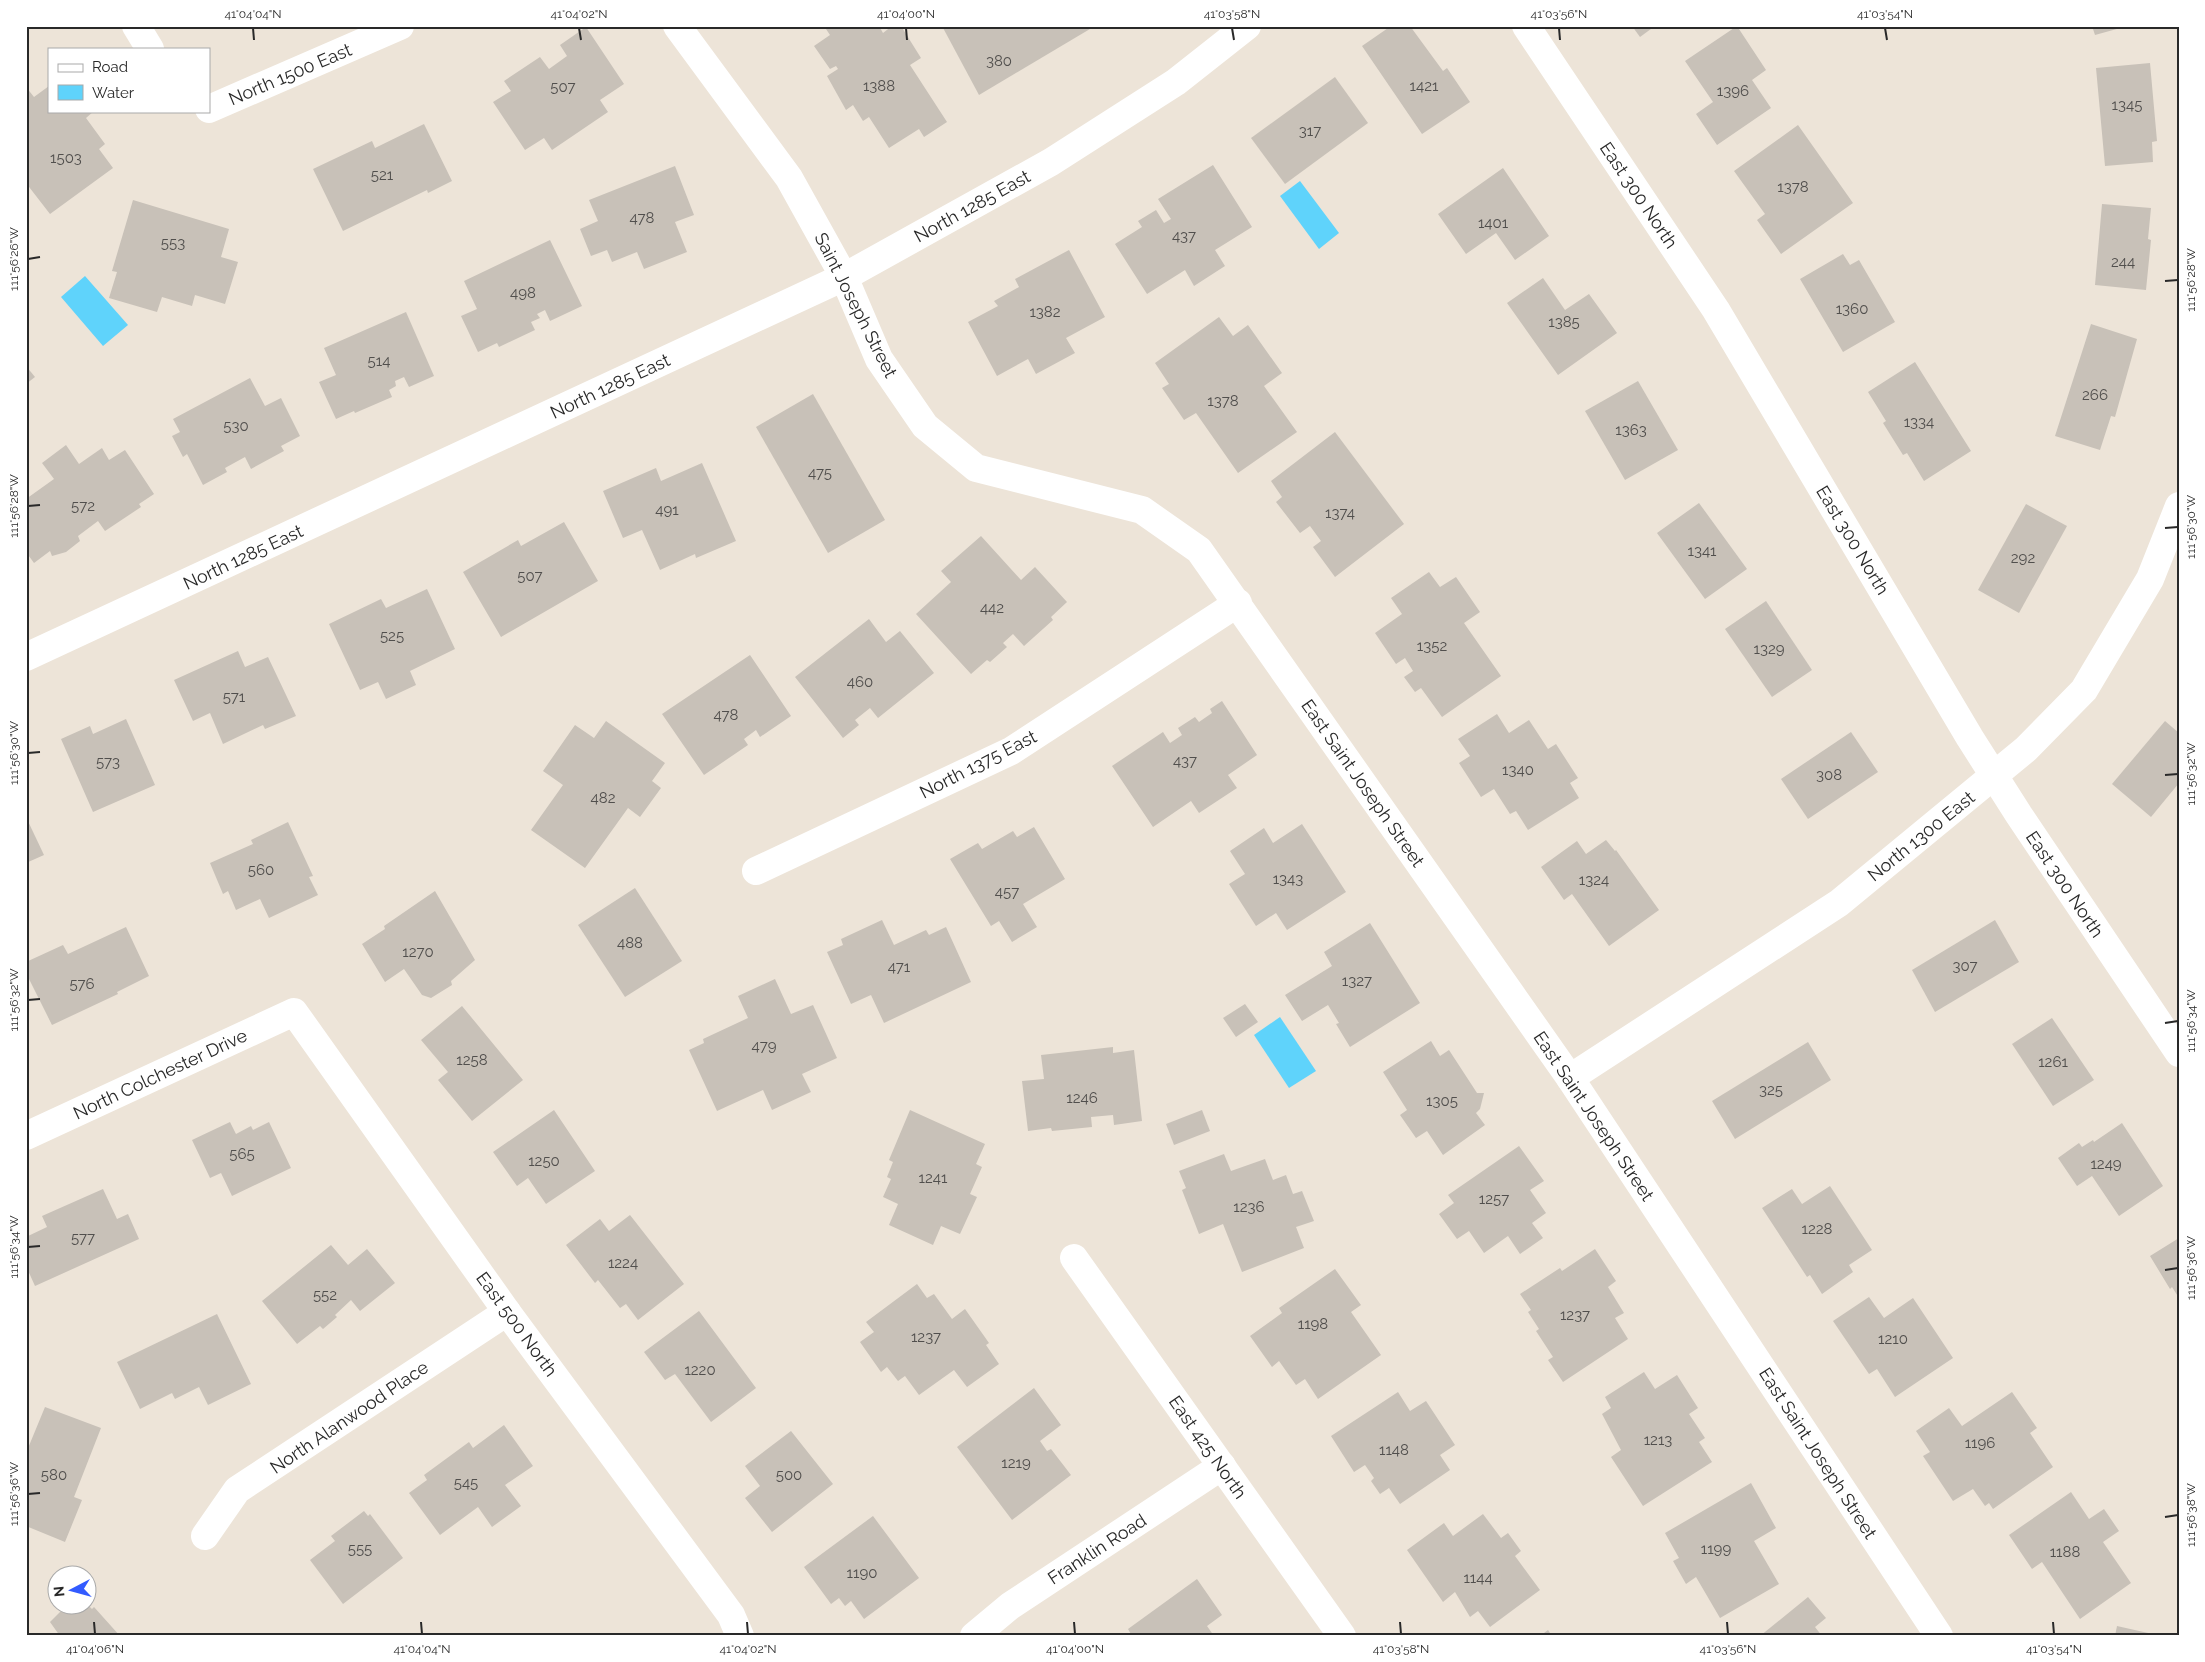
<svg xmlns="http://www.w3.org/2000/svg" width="2205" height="1662" viewBox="0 0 2205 1662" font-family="Raleway,sans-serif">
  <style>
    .water { fill: #5fd3fb }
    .building { fill: #c8c1b8 }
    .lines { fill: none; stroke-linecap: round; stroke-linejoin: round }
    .minor { stroke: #fff; stroke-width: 28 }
    .ticks { fill: none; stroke: #292929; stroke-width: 2 }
    .labels { text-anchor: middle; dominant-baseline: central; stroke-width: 4; stroke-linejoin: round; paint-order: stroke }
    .number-label { font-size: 15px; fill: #514f4d }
    .street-label { font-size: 18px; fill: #292929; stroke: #fff }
    .neatline { fill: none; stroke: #292929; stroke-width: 2 }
    .ticks-label { font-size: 12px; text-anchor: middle; fill: #292929 }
  </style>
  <rect width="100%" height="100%" fill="#ede4d8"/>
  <g class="water">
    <polygon points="1300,181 1339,233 1319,249 1280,196"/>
    <polygon points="85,276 128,325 103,346 61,297"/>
    <polygon points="1280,1017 1316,1071 1289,1088 1254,1035"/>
  </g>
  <g class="building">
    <polygon points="831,26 879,26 883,33 892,26 901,26 921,58 910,65 947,122 924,137 919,129 889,148 869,117 863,121 853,105 846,110 827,76 838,69 836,66 830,69 814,46 830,35 826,29"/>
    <polygon points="942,26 1095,26 979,95"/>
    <polygon points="1391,26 1410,26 1443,71 1447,68 1470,102 1422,134 1362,46"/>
    <polygon points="1632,26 1655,26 1640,37"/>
    <polygon points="1737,26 1766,70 1752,80 1771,108 1717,145 1696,114 1713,102 1685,61"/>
    <polygon points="2092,26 2124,26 2124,27 2095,35"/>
    <polygon points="586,27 624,84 600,100 608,112 552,150 544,138 525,150 493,102 511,91 504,81 540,57 549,69 567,56 560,45"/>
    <polygon points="2150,63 2157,141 2152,142 2153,162 2105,166 2096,68"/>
    <polygon points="1335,77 1368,123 1285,184 1251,138"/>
    <polygon points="49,86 49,111 94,111 86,118 105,144 99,149 113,168 50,214 26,183 26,87 34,97"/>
    <polygon points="424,124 452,181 428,193 427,190 343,231 313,169 372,141 375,148"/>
    <polygon points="1798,125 1853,203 1781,254 1757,220 1765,214 1734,171"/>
    <polygon points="1213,165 1252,227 1215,250 1225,266 1194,286 1185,270 1147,294 1115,244 1142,227 1138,221 1156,210 1164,223 1171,219 1158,199"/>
    <polygon points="675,166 694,215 675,222 687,252 644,269 637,252 612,262 607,250 591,256 580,229 598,221 589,200"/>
    <polygon points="1503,168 1549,236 1515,260 1496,233 1466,254 1438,214"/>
    <polygon points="133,200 229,229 221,257 238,262 225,304 195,295 192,306 162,297 157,312 109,298 117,272 112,271"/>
    <polygon points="2102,204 2151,208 2148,239 2151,240 2146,290 2095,285"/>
    <polygon points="550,240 582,306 550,321 545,310 537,314 540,318 531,322 535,330 499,347 497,343 478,352 461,316 477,309 464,281"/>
    <polygon points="1069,250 1105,317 1066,338 1075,353 1036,374 1028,359 997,376 968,322 998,306 994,301 1019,287 1015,279"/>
    <polygon points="1843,254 1850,265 1859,260 1895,322 1843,352 1800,279"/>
    <polygon points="1543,278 1565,310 1589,294 1617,333 1558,375 1507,303"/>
    <polygon points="406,312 434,376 409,387 404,377 395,381 396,386 389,390 392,397 355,413 354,411 336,419 319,382 336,375 324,348"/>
    <polygon points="1219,317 1233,336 1248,325 1282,373 1264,386 1297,432 1238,473 1196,413 1184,420 1162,388 1169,384 1155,363"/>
    <polygon points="2091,324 2137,339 2115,417 2111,416 2100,450 2055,436"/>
    <polygon points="1915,362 1971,451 1924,481 1907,453 1903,455 1883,423 1886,421 1868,392"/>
    <polygon points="26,366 35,377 26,384"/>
    <polygon points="250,378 265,406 281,398 300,436 281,446 284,451 251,469 245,457 225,468 227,472 203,485 187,454 183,457 172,436 180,432 173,419"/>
    <polygon points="1638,381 1678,450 1625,480 1585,411"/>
    <polygon points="813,394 885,520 828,553 756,427"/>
    <polygon points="1335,432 1404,524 1335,577 1313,547 1321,541 1310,526 1300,533 1276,502 1282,497 1271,481"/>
    <polygon points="66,445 79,464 102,448 109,460 125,450 154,494 139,504 141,507 105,531 98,521 78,536 80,541 66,552 52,556 50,551 34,563 26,552 26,499 54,479 42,463"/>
    <polygon points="702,463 736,541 696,558 695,554 660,570 642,530 623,538 603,491 656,468 661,481"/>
    <polygon points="1699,503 1747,569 1705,599 1657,533"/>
    <polygon points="2026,504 2067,526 2019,613 1978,590"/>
    <polygon points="564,522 598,581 501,637 463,572 518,540 521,546"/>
    <polygon points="981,536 1021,580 1035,567 1067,602 1051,617 1053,620 1024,646 1013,634 1003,643 1007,647 990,662 987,660 971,674 916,614 951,582 941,571"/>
    <polygon points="1429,572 1440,587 1456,577 1480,612 1464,623 1501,676 1442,717 1421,688 1415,692 1404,677 1413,671 1405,658 1396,664 1375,633 1402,614 1391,598"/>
    <polygon points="427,589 455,649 410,671 416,685 386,699 378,682 360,690 329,624 381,599 386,608"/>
    <polygon points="1766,601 1812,670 1772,697 1725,629"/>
    <polygon points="869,619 886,642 900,631 934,673 878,718 870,708 855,720 859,725 843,738 795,677"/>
    <polygon points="238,651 245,667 268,657 296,716 265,729 263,725 223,744 210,713 193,721 174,680"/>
    <polygon points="750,655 791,716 760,737 756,730 744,739 748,745 704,775 662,714"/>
    <polygon points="1222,701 1257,755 1228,775 1237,788 1199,813 1191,801 1153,827 1112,766 1163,732 1170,743 1182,735 1178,728 1195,717 1199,722 1212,713 1210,709"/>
    <polygon points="1497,714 1509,733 1529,720 1548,749 1556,744 1578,778 1570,783 1579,798 1528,830 1516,811 1510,814 1494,789 1481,797 1459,763 1470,756 1458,739"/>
    <polygon points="126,719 155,785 93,812 61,739 90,726 93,734"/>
    <polygon points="606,721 665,763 652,781 661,788 640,817 628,808 585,868 531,830 563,785 543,771 575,725 594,738"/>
    <polygon points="2165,721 2179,733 2179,783 2151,817 2112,784"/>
    <polygon points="1851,732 1878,772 1808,819 1781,779"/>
    <polygon points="26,817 44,855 26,863"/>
    <polygon points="288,822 313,876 309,877 318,895 269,918 260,899 236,910 228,891 223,894 210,863 253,844 251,840"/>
    <polygon points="1302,824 1346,892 1287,930 1276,913 1256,926 1229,884 1245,874 1230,851 1264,828 1273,843"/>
    <polygon points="1034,827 1065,879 1023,904 1037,927 1012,942 999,921 991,926 950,859 978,843 982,849 1013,831 1017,837"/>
    <polygon points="1606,840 1615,851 1616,850 1659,910 1609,946 1572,894 1564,900 1541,867 1577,841 1586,854"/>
    <polygon points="635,888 682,961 625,997 578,925"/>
    <polygon points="435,891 475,960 451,981 452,985 431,998 422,995 404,969 385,982 362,944 385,929 384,926"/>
    <polygon points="882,920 894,945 926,930 929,935 946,927 971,982 884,1023 871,995 851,1004 827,952 843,945 841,939"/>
    <polygon points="1995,920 2019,962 1935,1012 1912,970"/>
    <polygon points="1370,923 1420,1003 1350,1047 1336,1024 1339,1023 1328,1005 1302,1021 1285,995 1332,966 1324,952"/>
    <polygon points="126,927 149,976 117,992 118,994 52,1025 26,973 26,962 63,945 68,954"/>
    <polygon points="775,979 791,1014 813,1005 837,1058 802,1074 811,1092 772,1110 763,1090 717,1111 689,1050 704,1043 703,1039 748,1018 738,996"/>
    <polygon points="1245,1004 1258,1022 1236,1037 1223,1018"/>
    <polygon points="462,1006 523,1080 472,1121 438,1080 448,1072 421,1040"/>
    <polygon points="2052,1018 2094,1080 2053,1106 2012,1044"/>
    <polygon points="1431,1041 1440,1056 1449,1050 1477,1093 1484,1093 1480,1109 1476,1113 1485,1125 1443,1155 1427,1131 1416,1138 1400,1115 1407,1110 1383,1072"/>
    <polygon points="1808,1042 1831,1080 1735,1139 1712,1101"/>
    <polygon points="1113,1047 1113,1053 1134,1050 1142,1121 1114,1125 1113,1115 1091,1117 1092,1127 1052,1131 1051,1128 1028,1131 1022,1081 1044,1079 1041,1055"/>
    <polygon points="554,1110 595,1171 546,1204 528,1178 517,1186 493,1152"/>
    <polygon points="910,1110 985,1144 976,1164 982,1167 970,1194 977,1197 960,1234 941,1226 933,1245 889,1225 898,1204 883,1197 891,1179 887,1177 893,1162 889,1160"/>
    <polygon points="1202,1110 1210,1131 1174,1145 1166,1124"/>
    <polygon points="230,1122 236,1134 251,1126 253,1130 269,1122 291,1168 232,1196 221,1173 210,1178 192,1140"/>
    <polygon points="2122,1123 2163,1186 2119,1216 2092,1176 2077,1186 2058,1158 2079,1143 2082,1147 2093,1140 2094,1142"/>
    <polygon points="1519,1146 1544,1181 1530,1190 1546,1213 1532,1223 1543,1238 1520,1254 1508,1236 1484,1253 1469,1231 1457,1239 1439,1214 1454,1203 1448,1195"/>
    <polygon points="1224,1154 1231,1171 1265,1159 1273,1180 1286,1175 1293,1194 1302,1191 1314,1221 1296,1227 1304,1248 1242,1272 1223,1224 1199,1234 1182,1190 1186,1188 1179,1171"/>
    <polygon points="1830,1186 1872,1250 1849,1265 1853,1272 1822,1294 1810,1275 1807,1277 1762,1208 1792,1189 1802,1204"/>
    <polygon points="103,1189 117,1219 128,1214 139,1239 35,1286 26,1266 26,1237 47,1227 42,1216"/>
    <polygon points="630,1215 684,1284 638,1320 626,1304 620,1308 598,1280 595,1283 566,1245 600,1219 609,1231"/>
    <polygon points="2179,1238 2179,1298 2172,1287 2170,1289 2150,1256"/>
    <polygon points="331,1245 348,1265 367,1249 395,1283 360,1311 351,1300 335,1315 337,1317 323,1329 320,1326 297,1344 262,1301"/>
    <polygon points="1595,1249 1616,1281 1608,1287 1624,1313 1615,1318 1628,1339 1563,1382 1548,1360 1553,1357 1536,1331 1539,1329 1528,1312 1531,1310 1520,1294 1560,1268 1562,1271"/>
    <polygon points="1335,1269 1361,1305 1351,1312 1381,1355 1318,1399 1305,1379 1296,1385 1279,1361 1272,1367 1250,1336 1282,1313 1279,1308"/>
    <polygon points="917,1284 927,1298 934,1294 952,1319 965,1309 989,1343 986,1345 999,1364 967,1387 954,1370 919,1395 905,1376 898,1381 887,1367 881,1372 860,1342 874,1332 866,1322"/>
    <polygon points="1869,1297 1884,1318 1913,1298 1953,1358 1895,1397 1877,1369 1869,1374 1833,1321"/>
    <polygon points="699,1311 756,1388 711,1422 675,1374 665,1380 644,1352"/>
    <polygon points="217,1314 251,1384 208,1405 199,1387 175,1399 172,1393 140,1409 117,1362"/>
    <polygon points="1644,1372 1655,1389 1677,1375 1698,1408 1689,1414 1705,1438 1699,1442 1712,1462 1643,1506 1611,1457 1621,1450 1602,1414 1611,1408 1605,1397"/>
    <polygon points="1034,1388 1061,1425 1040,1441 1047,1451 1051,1449 1071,1475 1012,1520 957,1447"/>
    <polygon points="1398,1392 1410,1411 1426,1401 1455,1445 1440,1455 1450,1470 1400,1504 1389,1488 1380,1494 1371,1481 1374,1478 1365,1465 1354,1472 1331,1436"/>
    <polygon points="2012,1392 2037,1428 2030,1433 2053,1467 1993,1509 1989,1503 1985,1506 1973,1489 1953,1501 1923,1456 1930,1452 1916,1431 1949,1408 1962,1426"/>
    <polygon points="45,1407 101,1428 74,1497 82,1500 65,1542 26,1526 26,1453"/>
    <polygon points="504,1425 533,1466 505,1485 521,1506 492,1527 478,1507 440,1535 409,1493 427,1480 424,1475 469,1442 473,1448"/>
    <polygon points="791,1431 833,1484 772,1532 745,1498 760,1486 745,1466"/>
    <polygon points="1751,1483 1776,1528 1754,1541 1779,1584 1720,1618 1696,1577 1686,1584 1673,1561 1679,1558 1665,1533"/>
    <polygon points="2071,1492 2089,1519 2104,1509 2119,1531 2103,1542 2131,1583 2080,1619 2042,1562 2032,1569 2009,1535"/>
    <polygon points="364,1511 368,1516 370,1514 403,1558 343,1604 310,1560 335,1541 331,1536"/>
    <polygon points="1483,1514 1501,1538 1508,1533 1521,1551 1515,1556 1540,1590 1490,1627 1478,1611 1470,1617 1455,1592 1443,1602 1407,1550 1444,1523 1453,1536"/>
    <polygon points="873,1516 919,1578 864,1619 851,1601 845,1606 839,1598 831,1604 804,1567"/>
    <polygon points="1197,1579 1222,1615 1207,1626 1214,1636 1132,1636 1128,1629"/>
    <polygon points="1808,1597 1826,1618 1815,1627 1822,1636 1760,1636"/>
    <polygon points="68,1604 87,1604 92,1609 94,1607 120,1636 60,1636 50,1622"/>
    <polygon points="2117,1626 2157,1635 2157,1636 2115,1636"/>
    <polygon points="1548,1630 1552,1636 1540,1636"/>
  </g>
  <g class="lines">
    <g class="minor">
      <polyline points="136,26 150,49"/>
      <polyline points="677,26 789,178 844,277 879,359 925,426 976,468 1142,510 1199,550 1570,1078 1939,1636"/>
      <polyline points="1526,26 1716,310 1970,738 2019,815 2179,1053"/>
      <polyline points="209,109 400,26"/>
      <polyline points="26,657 844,277 1051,162 1176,82 1247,26"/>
      <polyline points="756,871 1011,751 1238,603"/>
      <polyline points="1570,1078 1839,903 2026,749 2084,690 2150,579 2179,506"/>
      <polyline points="26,1136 294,1012 507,1312 731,1615 740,1636"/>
      <polyline points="1074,1258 1342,1636"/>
      <polyline points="205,1536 237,1490 507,1312"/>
      <polyline points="974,1636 1010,1606 1222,1466"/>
    </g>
  </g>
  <path class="ticks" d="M253,28L254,40M579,28L581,40M906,28L907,40M1232,28L1234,40M1559,28L1560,40M1885,28L1887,40M28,259L40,257M2165,281L2178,280M28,506L40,505M2165,528L2178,527M28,753L40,752M2165,775L2178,774M28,1000L40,999M2165,1023L2178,1021M28,1247L40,1246M2165,1270L2178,1268M28,1494L40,1493M2165,1517L2178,1515M94,1622L95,1634M421,1622L422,1634M747,1622L748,1634M1074,1622L1075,1634M1400,1622L1401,1634M1727,1622L1728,1634M2053,1622L2054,1634"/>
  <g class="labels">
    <g class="number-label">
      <text x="999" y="61">380</text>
      <text x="879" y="86">1388</text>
      <text x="1424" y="86">1421</text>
      <text x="563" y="87">507</text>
      <text x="1733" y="91">1396</text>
      <text x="2127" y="105">1345</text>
      <text x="1310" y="131">317</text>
      <text x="66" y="158">1503</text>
      <text x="382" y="175">521</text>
      <text x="1793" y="187">1378</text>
      <text x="642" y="218">478</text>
      <text x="1493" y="223">1401</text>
      <text x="1184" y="236">437</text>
      <text x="173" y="243">553</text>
      <text x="2123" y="262">244</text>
      <text x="523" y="293">498</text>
      <text x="1852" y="309">1360</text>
      <text x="1045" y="312">1382</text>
      <text x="1564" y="322">1385</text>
      <text x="379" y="361">514</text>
      <text x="2095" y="395">266</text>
      <text x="1223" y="401">1378</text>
      <text x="1919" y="422">1334</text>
      <text x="236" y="426">530</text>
      <text x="1631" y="430">1363</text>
      <text x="820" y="473">475</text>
      <text x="83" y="506">572</text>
      <text x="667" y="510">491</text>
      <text x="1340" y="513">1374</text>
      <text x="1702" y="551">1341</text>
      <text x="2023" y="558">292</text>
      <text x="530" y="576">507</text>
      <text x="992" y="608">442</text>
      <text x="392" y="636">525</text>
      <text x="1432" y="646">1352</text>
      <text x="1769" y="649">1329</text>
      <text x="860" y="682">460</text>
      <text x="234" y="697">571</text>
      <text x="726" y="715">478</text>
      <text x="1185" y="761">437</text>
      <text x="108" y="762">573</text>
      <text x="1518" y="770">1340</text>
      <text x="1829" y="775">308</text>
      <text x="603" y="798">482</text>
      <text x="261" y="870">560</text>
      <text x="1288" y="879">1343</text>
      <text x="1594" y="880">1324</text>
      <text x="1007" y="892">457</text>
      <text x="630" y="943">488</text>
      <text x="418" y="952">1270</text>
      <text x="1965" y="966">307</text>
      <text x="899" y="967">471</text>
      <text x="1357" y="981">1327</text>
      <text x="82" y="984">576</text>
      <text x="764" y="1046">479</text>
      <text x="472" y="1060">1258</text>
      <text x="2053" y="1062">1261</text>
      <text x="1771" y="1090">325</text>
      <text x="1082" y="1098">1246</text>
      <text x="1442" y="1101">1305</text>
      <text x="242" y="1154">565</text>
      <text x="544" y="1161">1250</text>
      <text x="2106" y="1164">1249</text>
      <text x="933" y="1178">1241</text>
      <text x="1494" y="1199">1257</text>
      <text x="1249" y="1207">1236</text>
      <text x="1817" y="1229">1228</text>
      <text x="83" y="1238">577</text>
      <text x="623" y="1263">1224</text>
      <text x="325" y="1295">552</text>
      <text x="1575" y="1315">1237</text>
      <text x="1313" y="1324">1198</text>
      <text x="926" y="1337">1237</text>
      <text x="1893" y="1339">1210</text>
      <text x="700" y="1370">1220</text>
      <text x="1658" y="1440">1213</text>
      <text x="1980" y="1443">1196</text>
      <text x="1394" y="1450">1148</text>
      <text x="1016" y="1463">1219</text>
      <text x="54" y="1475">580</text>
      <text x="789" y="1475">500</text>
      <text x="466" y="1483">545</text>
      <text x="360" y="1549">555</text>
      <text x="1716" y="1549">1199</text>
      <text x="2065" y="1552">1188</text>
      <text x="862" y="1573">1190</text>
      <text x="1478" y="1578">1144</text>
    </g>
    <g class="street-label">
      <text transform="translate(290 74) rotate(-23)">North 1500 East</text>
      <text transform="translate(1639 195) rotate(56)">East 300 North</text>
      <text transform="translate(972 206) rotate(-29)">North 1285 East</text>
      <text transform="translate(856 305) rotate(63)">Saint Joseph Street</text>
      <text transform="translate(610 386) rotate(-25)">North 1285 East</text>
      <text transform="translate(1853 540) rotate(59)">East 300 North</text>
      <text transform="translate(243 557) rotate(-25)">North 1285 East</text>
      <text transform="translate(978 764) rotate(-27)">North 1375 East</text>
      <text transform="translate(1363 783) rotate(55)">East Saint Joseph Street</text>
      <text transform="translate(1921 836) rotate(-39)">North 1300 East</text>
      <text transform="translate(2065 884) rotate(56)">East 300 North</text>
      <text transform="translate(160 1074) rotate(-25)">North Colchester Drive</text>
      <text transform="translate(1594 1116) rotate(56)">East Saint Joseph Street</text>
      <text transform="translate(517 1324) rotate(54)">East 500 North</text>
      <text transform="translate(349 1417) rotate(-34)">North Alanwood Place</text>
      <text transform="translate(1208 1447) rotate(55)">East 425 North</text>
      <text transform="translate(1818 1453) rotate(57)">East Saint Joseph Street</text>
      <text transform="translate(1097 1549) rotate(-33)">Franklin Road</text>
    </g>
  </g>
  <rect width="2205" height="1662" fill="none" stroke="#ffffff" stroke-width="55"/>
  <rect x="48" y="48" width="162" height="65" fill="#ffffff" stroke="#a9a9a9"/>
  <rect x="58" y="64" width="25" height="8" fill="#ffffff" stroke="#a9a9a9"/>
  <text x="92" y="72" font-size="15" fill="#292929">Road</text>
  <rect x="58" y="85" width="25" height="15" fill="#5fd3fb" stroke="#a9a9a9"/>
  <text x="92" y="98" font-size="15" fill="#292929">Water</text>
  <g transform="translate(72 1590) rotate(264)"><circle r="24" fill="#ffffff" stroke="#a9a9a9"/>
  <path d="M0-4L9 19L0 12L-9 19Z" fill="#335bff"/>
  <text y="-8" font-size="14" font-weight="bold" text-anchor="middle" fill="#292929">N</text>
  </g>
  <rect x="28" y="28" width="2150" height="1606" class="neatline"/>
  <g class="ticks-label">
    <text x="253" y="18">41°04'04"N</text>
    <text x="579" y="18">41°04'02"N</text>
    <text x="906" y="18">41°04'00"N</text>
    <text x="1232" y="18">41°03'58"N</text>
    <text x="1559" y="18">41°03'56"N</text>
    <text x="1885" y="18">41°03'54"N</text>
    <text transform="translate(14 259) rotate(-90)" y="4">111°56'26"W</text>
    <text transform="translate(2191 280) rotate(-90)" y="4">111°56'28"W</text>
    <text transform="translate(14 506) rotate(-90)" y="4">111°56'28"W</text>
    <text transform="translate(2191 527) rotate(-90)" y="4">111°56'30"W</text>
    <text transform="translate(14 753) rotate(-90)" y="4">111°56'30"W</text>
    <text transform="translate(2191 774) rotate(-90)" y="4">111°56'32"W</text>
    <text transform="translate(14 1000) rotate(-90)" y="4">111°56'32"W</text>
    <text transform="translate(2191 1021) rotate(-90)" y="4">111°56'34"W</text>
    <text transform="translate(14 1247) rotate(-90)" y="4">111°56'34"W</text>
    <text transform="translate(2191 1268) rotate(-90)" y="4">111°56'36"W</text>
    <text transform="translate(14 1494) rotate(-90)" y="4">111°56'36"W</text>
    <text transform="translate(2191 1515) rotate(-90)" y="4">111°56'38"W</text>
    <text x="95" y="1653">41°04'06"N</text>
    <text x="422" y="1653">41°04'04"N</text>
    <text x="748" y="1653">41°04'02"N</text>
    <text x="1075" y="1653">41°04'00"N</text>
    <text x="1401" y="1653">41°03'58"N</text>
    <text x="1728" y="1653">41°03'56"N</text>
    <text x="2054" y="1653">41°03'54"N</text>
  </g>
</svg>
